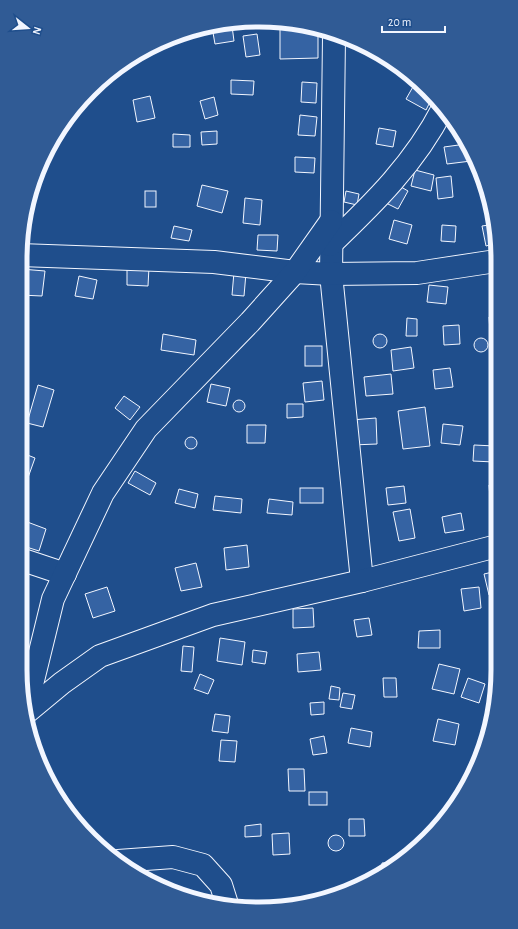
<svg xmlns="http://www.w3.org/2000/svg" width="518" height="929" viewBox="0 0 518 929" font-family="'Alegreya Sans',sans-serif">
  <style>
    .building { fill: #3563a3; stroke: #f2f6ff }
    .lines { fill: none; stroke-linecap: round; stroke-linejoin: round }
    .minor-casing { stroke: #f2f6ff; stroke-width: 24 }
    .minor { stroke: #1f4e8c; stroke-width: 22 }
    .rim { fill: none; stroke: #f2f6ff; stroke-width: 5 }
  </style>
  <rect width="100%" height="100%" fill="#1f4e8c"/>
  <g class="building">
    <polygon points="280,25 298,25 318,31 318,58 280,59"/>
    <polygon points="232,26 234,41 215,44 212,27"/>
    <polygon points="257,34 260,55 246,57 243,36"/>
    <polygon points="231,80 254,81 253,95 231,94"/>
    <polygon points="302,82 317,83 316,103 301,102"/>
    <polygon points="414,85 433,96 426,110 406,99"/>
    <polygon points="150,96 155,118 137,122 133,100"/>
    <polygon points="214,97 218,115 205,119 200,101"/>
    <polygon points="300,115 317,117 315,136 298,135"/>
    <polygon points="379,128 396,131 393,147 376,144"/>
    <polygon points="217,131 217,144 202,145 201,132"/>
    <polygon points="173,134 190,135 190,147 173,147"/>
    <polygon points="466,144 471,161 447,164 444,147"/>
    <polygon points="295,157 315,158 314,173 295,172"/>
    <polygon points="415,170 434,175 431,191 411,186"/>
    <polygon points="451,176 453,197 438,199 436,178"/>
    <polygon points="396,184 408,191 398,209 386,203"/>
    <polygon points="202,185 228,191 222,213 197,206"/>
    <rect x="145" y="191" width="11" height="16"/>
    <polygon points="346,191 359,194 357,205 344,202"/>
    <polygon points="245,198 262,200 260,225 243,223"/>
    <polygon points="394,220 412,225 407,244 389,239"/>
    <polygon points="495,224 496,243 486,246 482,226"/>
    <polygon points="442,225 456,226 455,242 441,241"/>
    <polygon points="174,226 192,230 189,241 171,238"/>
    <polygon points="258,235 278,235 277,251 257,250"/>
    <polygon points="127,266 149,267 148,286 127,285"/>
    <polygon points="21,269 45,271 42,296 20,295"/>
    <polygon points="234,272 246,273 244,296 232,295"/>
    <polygon points="79,276 97,280 93,299 75,296"/>
    <polygon points="429,285 448,287 446,304 427,302"/>
    <polygon points="489,317 496,317 496,331 490,332"/>
    <polygon points="407,318 417,319 417,336 406,336"/>
    <polygon points="459,325 460,344 444,345 443,326"/>
    <circle cx="380" cy="341" r="7"/>
    <polygon points="163,334 196,340 194,355 161,350"/>
    <circle cx="481" cy="345" r="7"/>
    <rect x="305" y="346" width="17" height="20"/>
    <polygon points="411,347 414,368 393,371 391,350"/>
    <polygon points="450,368 453,387 435,389 433,370"/>
    <polygon points="391,374 393,394 366,396 364,377"/>
    <polygon points="322,381 324,400 305,402 303,383"/>
    <polygon points="211,384 230,388 226,406 207,402"/>
    <polygon points="38,385 54,390 43,427 27,423"/>
    <polygon points="124,396 140,407 130,420 115,408"/>
    <polygon points="20,399 23,400 21,416 20,416"/>
    <circle cx="239" cy="406" r="6"/>
    <polygon points="287,404 303,404 303,417 287,418"/>
    <polygon points="425,407 430,446 403,449 398,411"/>
    <polygon points="376,418 377,444 352,445 351,420"/>
    <polygon points="443,424 463,426 460,445 441,443"/>
    <polygon points="247,425 266,425 265,443 247,443"/>
    <circle cx="191" cy="443" r="6"/>
    <polygon points="474,445 495,446 494,462 473,461"/>
    <polygon points="20,452 35,458 25,486 20,484"/>
    <polygon points="135,471 156,483 150,495 128,483"/>
    <polygon points="497,484 497,511 491,511 489,485"/>
    <polygon points="404,486 406,503 388,505 386,488"/>
    <rect x="300" y="488" width="23" height="15"/>
    <polygon points="179,489 198,494 195,508 175,503"/>
    <polygon points="215,496 242,499 241,513 213,510"/>
    <polygon points="269,499 293,502 292,515 267,513"/>
    <polygon points="410,509 415,538 399,541 393,512"/>
    <polygon points="461,513 464,530 445,533 442,517"/>
    <polygon points="22,520 46,529 39,551 20,545"/>
    <polygon points="247,545 249,567 226,570 224,548"/>
    <polygon points="196,563 202,587 181,591 175,568"/>
    <polygon points="497,571 497,593 489,595 484,574"/>
    <polygon points="107,587 115,611 93,618 85,594"/>
    <polygon points="479,587 481,608 464,611 461,589"/>
    <polygon points="313,608 314,627 293,628 293,609"/>
    <polygon points="369,618 372,635 357,637 354,620"/>
    <polygon points="440,630 440,648 418,648 419,631"/>
    <polygon points="220,638 245,642 242,665 217,661"/>
    <polygon points="183,646 194,647 192,672 181,671"/>
    <polygon points="253,650 267,652 265,664 252,662"/>
    <polygon points="319,652 321,670 298,672 297,654"/>
    <polygon points="493,660 497,661 497,675 490,674"/>
    <polygon points="439,664 460,669 454,694 432,689"/>
    <polygon points="200,674 214,680 208,694 194,689"/>
    <polygon points="383,678 396,678 397,697 384,697"/>
    <polygon points="468,678 485,684 479,703 461,697"/>
    <polygon points="331,686 340,688 339,700 329,699"/>
    <polygon points="343,693 355,695 352,709 340,707"/>
    <polygon points="488,696 495,696 493,711 488,711"/>
    <polygon points="324,702 324,714 311,715 310,703"/>
    <polygon points="215,714 230,716 228,733 212,731"/>
    <polygon points="438,719 459,724 455,745 433,741"/>
    <polygon points="351,728 372,732 370,747 348,743"/>
    <polygon points="324,736 327,753 313,755 310,739"/>
    <polygon points="221,740 237,741 235,762 219,761"/>
    <polygon points="288,769 304,769 305,791 289,791"/>
    <rect x="309" y="792" width="18" height="13"/>
    <polygon points="349,819 364,819 365,836 349,836"/>
    <polygon points="261,824 261,836 245,837 245,826"/>
    <polygon points="289,833 290,854 273,855 272,834"/>
    <circle cx="336" cy="843" r="8"/>
    <polygon points="396,862 382,871 382,863"/>
  </g>
  <g class="lines">
    <g class="minor-casing">
      <g id="minor">
        <polyline points="334,37 331,274 362,581"/>
        <path d="M330,245C374,203 415,163 443,108"/>
        <polyline points="20,255 214,262 295,272 331,274 417,273 496,261"/>
        <polyline points="20,559 65,574"/>
        <polyline points="26,709 53,599 103,493 146,429 250,322 295,272 331,221"/>
        <polyline points="27,712 62,683 100,656 213,615 362,581 497,546"/>
        <polyline points="118,861 173,857 203,865 221,885 227,904"/>
      </g>
    </g>
    <use href="#minor" class="minor"/>
  </g>
  <path d="M0 0H518V929H0ZM259 27H259A232 232 0 0 1 491 259V670A232 232 0 0 1 259 902H259A232 232 0 0 1 27 670V259A232 232 0 0 1 259 27Z" fill="#305b95" fill-rule="evenodd"/>
  <path class="rim" d="M259 27H259A232 232 0 0 1 491 259V670A232 232 0 0 1 259 902H259A232 232 0 0 1 27 670V259A232 232 0 0 1 259 27Z"/>
  <g transform="translate(28 28) rotate(107)" stroke="#1f4e8c" stroke-width="3" paint-order="stroke">
  <path d="M0-3L7 15L0 10L-7 15Z" fill="#f2f6ff"/>
  <text y="-6" font-size="11" font-weight="bold" text-anchor="middle" fill="#f2f6ff">N</text>
  </g>
  <path d="M382 26v6h63v-6" fill="none" stroke="#f2f6ff" stroke-width="2"/>
  <text x="388" y="26" font-size="12" fill="#f2f6ff" stroke="#1f4e8c" stroke-width="3" paint-order="stroke">20 m</text>
</svg>
